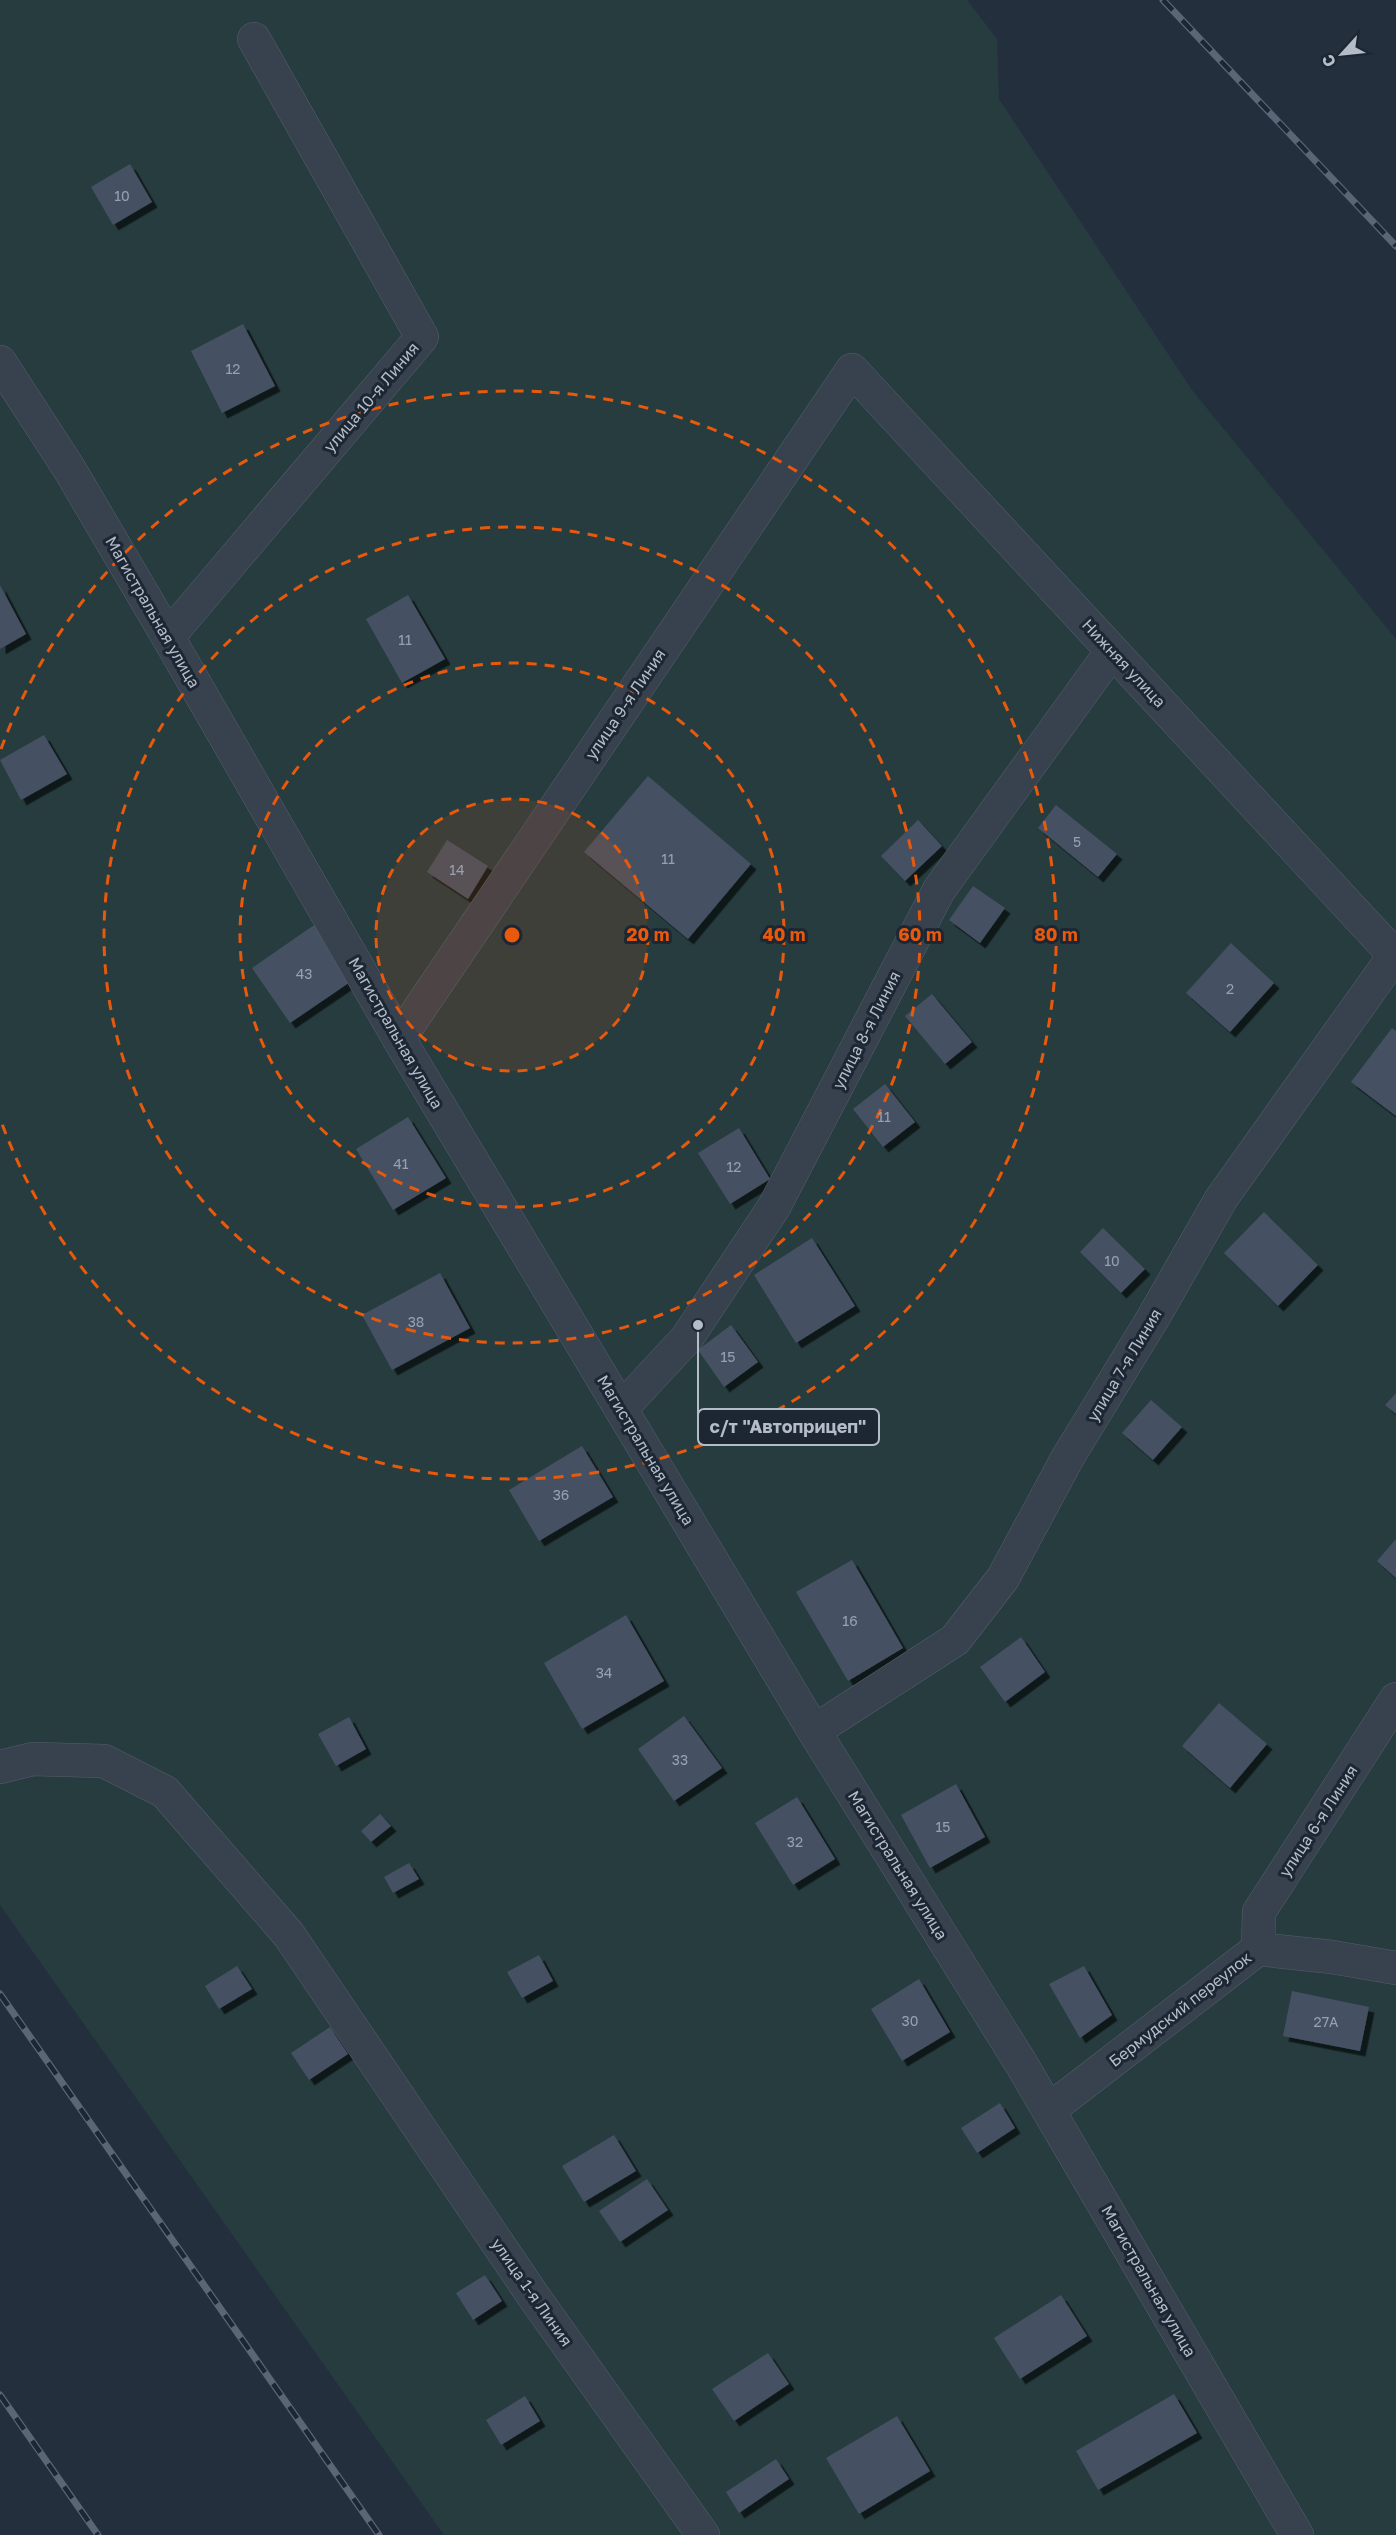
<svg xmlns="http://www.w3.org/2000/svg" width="1396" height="2535" viewBox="0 0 1396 2535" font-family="'Golos Text',sans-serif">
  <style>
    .green { fill: #263c3f }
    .building { fill: #455162; filter: url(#shadow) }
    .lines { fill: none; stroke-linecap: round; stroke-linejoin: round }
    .street-casing { stroke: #565f6c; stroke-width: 34 }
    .street { stroke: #38414e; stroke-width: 33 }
    .rail-casing { stroke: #5a6575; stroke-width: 7 }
    .rail { stroke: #1d2633; stroke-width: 4.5; stroke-dasharray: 14; stroke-linecap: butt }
    .ring { fill: none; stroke: #e8590c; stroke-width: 3; stroke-dasharray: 10 8 }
    .labels { text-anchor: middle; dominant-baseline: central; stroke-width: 6; stroke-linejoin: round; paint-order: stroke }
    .number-label { font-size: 14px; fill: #98a1af }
    .street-label { font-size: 16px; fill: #b4bcc9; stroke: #1d2633 }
    .centre { fill: #e8590c; stroke: #1d2633; stroke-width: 3 }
    .ring-label { font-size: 18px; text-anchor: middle; font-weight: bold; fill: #e8590c; stroke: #1d2633; stroke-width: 6; stroke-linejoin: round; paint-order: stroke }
    .leader { fill: none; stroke: #b4bcc9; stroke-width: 2 }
    .callout-dot { fill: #b4bcc9; stroke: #1d2633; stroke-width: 2 }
    .callout { fill: #1d2633; stroke: #b4bcc9; stroke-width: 2 }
    .callout-label { font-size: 18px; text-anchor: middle; font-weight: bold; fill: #b4bcc9 }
  </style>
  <defs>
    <filter id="shadow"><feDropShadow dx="5.5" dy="5.5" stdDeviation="0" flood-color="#0009"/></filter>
  </defs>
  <rect width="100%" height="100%" fill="#242f3e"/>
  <polygon class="green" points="0,0 967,0 997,39 999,99 1192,390 1396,639 1396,2535 444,2535 0,1905"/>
  <g class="building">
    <polygon points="130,164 152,202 113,225 91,187"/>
    <polygon points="243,324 275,386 222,413 191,351"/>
    <polygon points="0,585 26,634 0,649"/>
    <polygon points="408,595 445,659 402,683 366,619"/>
    <polygon points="44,735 67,774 21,800 0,760"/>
    <polygon points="648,776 751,864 688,939 584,852"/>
    <polygon points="1056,805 1117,854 1098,877 1038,828"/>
    <polygon points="918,820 942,846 905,881 881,856"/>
    <polygon points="447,840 488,866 468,899 427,872"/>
    <polygon points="973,886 1005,908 980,943 949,920"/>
    <polygon points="317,923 356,978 290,1023 252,968"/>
    <polygon points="1231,943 1274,983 1230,1032 1186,993"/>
    <polygon points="932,994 972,1042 945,1064 905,1016"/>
    <polygon points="1392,1028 1396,1031 1396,1116 1351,1082"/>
    <polygon points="885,1084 915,1122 883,1147 853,1109"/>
    <polygon points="408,1117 446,1178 393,1210 356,1149"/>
    <polygon points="739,1128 770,1179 730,1204 698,1153"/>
    <polygon points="1264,1212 1318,1265 1278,1306 1224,1253"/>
    <polygon points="1103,1228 1145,1269 1121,1293 1080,1252"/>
    <polygon points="812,1238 855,1306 796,1343 754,1275"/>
    <polygon points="440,1273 470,1328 392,1370 362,1315"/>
    <polygon points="731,1325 758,1362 724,1387 698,1350"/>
    <polygon points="1396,1393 1396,1414 1385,1405"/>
    <polygon points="1151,1400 1182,1427 1153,1460 1122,1433"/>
    <polygon points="582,1446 613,1497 539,1541 509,1490"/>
    <polygon points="1396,1539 1396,1578 1377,1561"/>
    <polygon points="852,1560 903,1648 848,1681 796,1592"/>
    <polygon points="626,1615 664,1681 582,1729 544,1663"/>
    <polygon points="1021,1637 1045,1672 1005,1702 980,1667"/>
    <polygon points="1219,1703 1267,1744 1230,1788 1182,1746"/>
    <polygon points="684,1716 722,1768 674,1801 638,1749"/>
    <polygon points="349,1717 366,1749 336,1766 318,1734"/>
    <polygon points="956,1784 985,1837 930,1868 901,1815"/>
    <polygon points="797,1797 835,1859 793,1885 755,1823"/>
    <polygon points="380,1814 391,1826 371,1842 361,1831"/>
    <polygon points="409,1863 419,1879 393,1893 384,1877"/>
    <polygon points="539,1955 553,1981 522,1998 507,1972"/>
    <polygon points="237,1966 252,1989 219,2009 205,1986"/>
    <polygon points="1084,1966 1112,2015 1080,2038 1049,1984"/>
    <polygon points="919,1979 950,2032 902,2061 871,2009"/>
    <polygon points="1292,1991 1369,2007 1360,2051 1283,2036"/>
    <polygon points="330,2027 348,2054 309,2080 291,2053"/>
    <polygon points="1000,2103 1015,2128 977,2153 961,2128"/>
    <polygon points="614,2135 636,2171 584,2202 562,2166"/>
    <polygon points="647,2179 668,2210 620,2242 599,2211"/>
    <polygon points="485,2275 502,2301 473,2320 456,2293"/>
    <polygon points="1061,2295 1087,2336 1020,2379 994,2338"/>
    <polygon points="768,2353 789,2384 734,2421 712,2389"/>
    <polygon points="1174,2394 1197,2433 1098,2490 1076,2451"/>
    <polygon points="525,2396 540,2421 501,2445 486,2420"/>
    <polygon points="897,2416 930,2471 859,2514 826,2458"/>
    <polygon points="776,2459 789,2479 739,2513 726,2492"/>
  </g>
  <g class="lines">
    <g class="street-casing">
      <g id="street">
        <polyline points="0,362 70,470 168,637 399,1039 814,1731 1022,2065 1297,2535"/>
        <polyline points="168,637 422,337 254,39"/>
        <polyline points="399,1039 852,370 1396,957"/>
        <polyline points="621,1409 687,1338 774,1207 939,890 1112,651"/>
        <polyline points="814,1731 955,1640 1003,1578 1068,1457 1153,1318 1221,1199 1394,956"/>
        <polyline points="0,1767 33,1759 104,1761 165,1792 289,1935 534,2297 703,2535"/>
        <polyline points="1258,1949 1259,1912 1396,1699"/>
        <polyline points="1049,2110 1258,1949 1332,1957 1396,1968"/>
      </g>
    </g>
    <use href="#street" class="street"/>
    <g class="rail-casing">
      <g id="rail">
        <polyline points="1163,0 1396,246"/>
        <polyline points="0,1994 379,2535"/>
        <polyline points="0,2395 98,2535"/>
      </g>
    </g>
    <use href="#rail" class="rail"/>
  </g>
  <circle cx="512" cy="935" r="136" fill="#e8590c" fill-opacity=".12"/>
  <g class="ring">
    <circle cx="512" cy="935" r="136"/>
    <circle cx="512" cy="935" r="272"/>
    <circle cx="512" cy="935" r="408"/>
    <path d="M1 749A544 544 0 1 1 1 1121"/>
  </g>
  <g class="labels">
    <g class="number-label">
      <text x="122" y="195">10</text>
      <text x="233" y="368">12</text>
      <text x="405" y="639">11</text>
      <text x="1077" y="841">5</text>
      <text x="668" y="858">11</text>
      <text x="457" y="869">14</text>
      <text x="304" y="973">43</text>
      <text x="1230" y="988">2</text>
      <text x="884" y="1116">11</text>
      <text x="401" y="1163">41</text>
      <text x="734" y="1166">12</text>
      <text x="1112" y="1260">10</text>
      <text x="416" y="1321">38</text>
      <text x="728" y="1356">15</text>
      <text x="561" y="1494">36</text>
      <text x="850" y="1620">16</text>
      <text x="604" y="1672">34</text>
      <text x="680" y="1759">33</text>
      <text x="943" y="1826">15</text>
      <text x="795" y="1841">32</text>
      <text x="910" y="2020">30</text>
      <text x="1326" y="2021">27А</text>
    </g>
    <g class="street-label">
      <text transform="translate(371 397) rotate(-50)">улица 10-я Линия</text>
      <text transform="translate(153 612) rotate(60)">Магистральная улица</text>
      <text transform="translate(1124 663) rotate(47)">Нижняя улица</text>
      <text transform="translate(625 704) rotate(-56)">улица 9-я Линия</text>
      <text transform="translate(866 1030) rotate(-63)">улица 8-я Линия</text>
      <text transform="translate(396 1033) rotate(60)">Магистральная улица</text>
      <text transform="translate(1124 1365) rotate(-59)">улица 7-я Линия</text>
      <text transform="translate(646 1450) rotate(59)">Магистральная улица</text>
      <text transform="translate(1318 1821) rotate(-57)">улица 6-я Линия</text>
      <text transform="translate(898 1865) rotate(58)">Магистральная улица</text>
      <text transform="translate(1180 2009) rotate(-38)">Бермудский переулок</text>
      <text transform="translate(1149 2281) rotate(60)">Магистральная улица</text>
      <text transform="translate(532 2292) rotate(55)">улица 1-я Линия</text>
    </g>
  </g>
  <circle cx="512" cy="935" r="9" class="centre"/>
  <g class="ring-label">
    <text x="648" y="941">20 m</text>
    <text x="784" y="941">40 m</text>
    <text x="920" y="941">60 m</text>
    <text x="1056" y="941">80 m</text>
  </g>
  <path class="leader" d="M698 1325L698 1427"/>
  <circle class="callout-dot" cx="698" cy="1325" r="6"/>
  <rect class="callout" x="698" y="1409" width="181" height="36" rx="6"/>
  <g class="callout-label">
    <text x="788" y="1433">с/т "Автоприцеп"</text>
  </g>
  <g transform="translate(1342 54) rotate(243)" stroke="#1d2633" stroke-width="4.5" paint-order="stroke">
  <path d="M0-4.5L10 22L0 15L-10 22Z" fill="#b4bcc9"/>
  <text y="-9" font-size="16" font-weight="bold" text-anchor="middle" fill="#b4bcc9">С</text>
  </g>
</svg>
